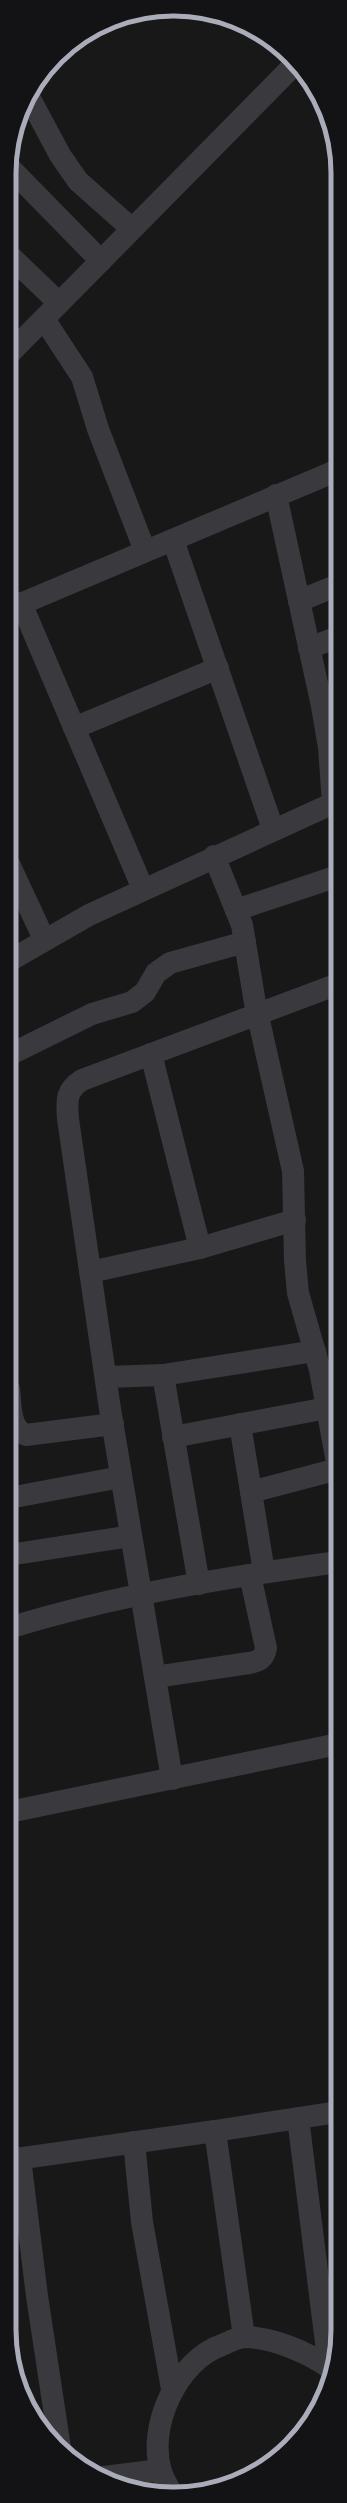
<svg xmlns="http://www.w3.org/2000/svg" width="347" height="2503" viewBox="0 0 347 2503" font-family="Inter,sans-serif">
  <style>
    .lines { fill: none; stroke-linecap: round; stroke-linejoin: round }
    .minor { stroke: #39393e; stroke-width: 22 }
    .rim { fill: none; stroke: #aaadb9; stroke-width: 5 }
  </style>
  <rect width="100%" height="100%" fill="#181819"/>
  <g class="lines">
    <g class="minor">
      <polyline points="29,97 60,155 78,181 132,229"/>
      <polyline points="9,167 101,261"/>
      <polyline points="9,255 59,303"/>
      <polyline points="44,319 82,377 98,429 145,551"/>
      <polyline points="9,354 295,64"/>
      <polyline points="276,495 322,706 329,748 333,803"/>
      <polyline points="173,540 273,829"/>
      <polyline points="299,601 338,585"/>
      <polyline points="21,603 143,889"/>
      <polyline points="9,609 338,470"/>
      <polyline points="309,648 338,637"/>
      <polyline points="74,728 218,668"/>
      <polyline points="214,856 242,925 255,1003 293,1171 295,1261 298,1293 320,1370 338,1468"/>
      <polyline points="9,864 44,939"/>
      <polyline points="236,910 338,876"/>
      <polyline points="9,961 89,915 338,801"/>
      <polyline points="151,1054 200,1248"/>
      <polyline points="9,1055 92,1014 132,1002 145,992 156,973 170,963 245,942"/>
      <polyline points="90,1272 200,1248 295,1220"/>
      <polyline points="163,1375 199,1584"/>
      <polyline points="107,1377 163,1375 315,1351"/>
      <path d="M9,1389C11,1404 9,1429 26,1435L113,1424"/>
      <polyline points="240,1424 264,1572"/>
      <polyline points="173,1437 327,1408"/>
      <polyline points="251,1492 338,1469"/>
      <polyline points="9,1498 121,1477"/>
      <polyline points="9,1555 131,1536"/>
      <path d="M9,1628C115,1595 228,1577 338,1562"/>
      <path d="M155,1677L249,1663C259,1661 264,1659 266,1648L250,1575"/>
      <path d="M172,1779L110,1409L68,1119C67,1101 65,1091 82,1080L338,984"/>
      <polyline points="9,1812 338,1744"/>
      <polyline points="298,2118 329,2367"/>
      <polyline points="134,2142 142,2222 172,2389"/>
      <polyline points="20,2158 37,2296 60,2448"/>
      <polyline points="9,2160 215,2131"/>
      <polyline points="244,2337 215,2131 338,2112"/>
      <polyline points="104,2477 160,2470"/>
      <path d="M171,2493C168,2486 163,2478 161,2471C147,2426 178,2360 222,2345C229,2342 238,2337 245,2337C274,2338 307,2352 330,2368"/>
    </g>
  </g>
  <path d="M0 0H347V2503H0ZM173 16H174A157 157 0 0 1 331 173V2330A157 157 0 0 1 174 2487H173A157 157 0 0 1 16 2330V173A157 157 0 0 1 173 16Z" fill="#131214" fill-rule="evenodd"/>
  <path class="rim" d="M173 16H174A157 157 0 0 1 331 173V2330A157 157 0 0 1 174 2487H173A157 157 0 0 1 16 2330V173A157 157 0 0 1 173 16Z"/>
</svg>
